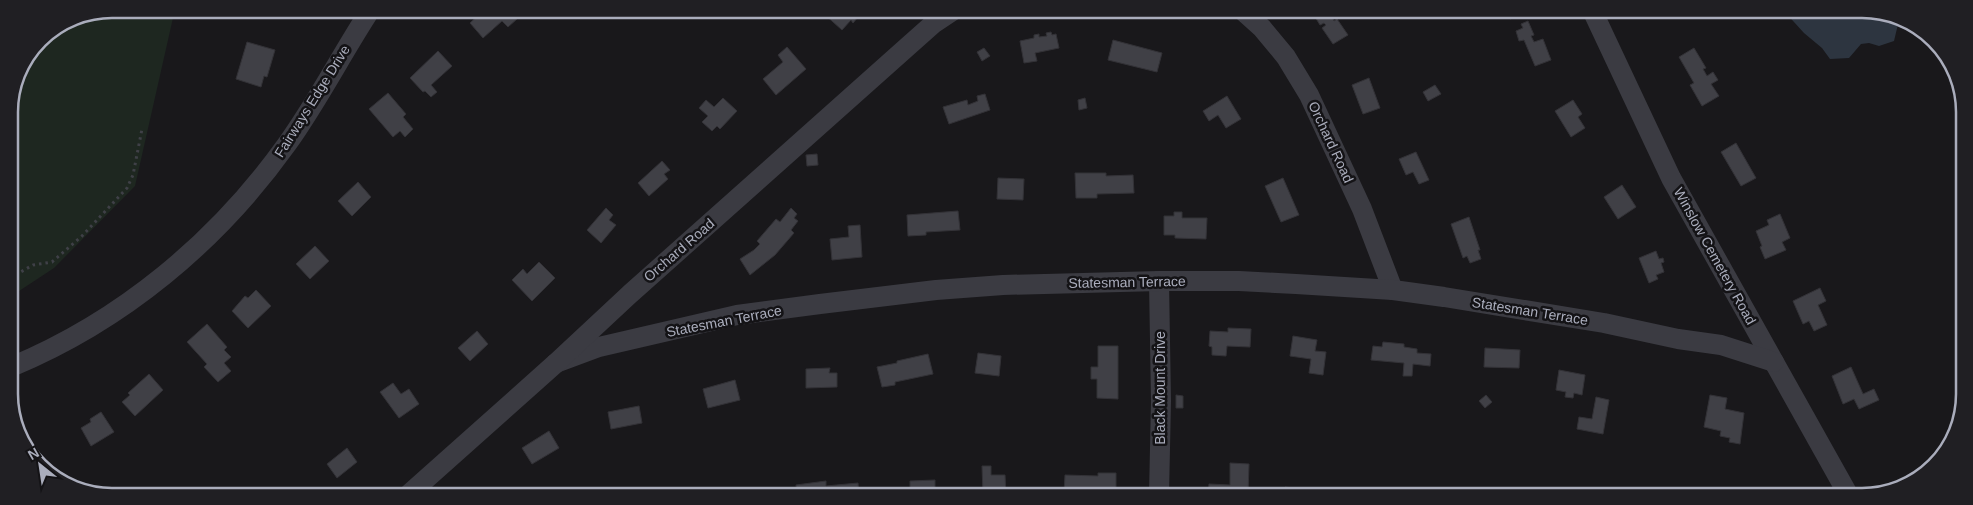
<svg xmlns="http://www.w3.org/2000/svg" width="1973" height="505" viewBox="0 0 1973 505" font-family="Arial,sans-serif">
  <style>
    .green { fill: #1e2720 }
    .water { fill: #2d3540 }
    .building { fill: #404046; stroke: #333237 }
    .lines { fill: none; stroke-linecap: round; stroke-linejoin: round }
    .path { stroke: #3f4047; stroke-width: 3; stroke-dasharray: 2.5 4; stroke-linecap: butt }
    .minor { stroke: #3b3b42; stroke-width: 20 }
    .labels { text-anchor: middle; dominant-baseline: central; stroke-width: 5; stroke-linejoin: round; paint-order: stroke }
    .street-label { font-size: 14px; fill: #aaadbc; stroke: #141316 }
    .rim { fill: none; stroke: #aaadbc; stroke-width: 2.5 }
  </style>
  <rect width="100%" height="100%" fill="#19181b"/>
  <polygon class="green" points="112,9 175,9 135,186 54,268 10,297 9,105 17,72 39,39 72,16"/>
  <polygon class="water" points="1784,11 1882,11 1899,20 1894,41 1879,46 1869,43 1861,44 1849,58 1830,59 1822,48 1804,33"/>
  <g class="building">
    <polygon points="485,9 509,9 517,19 508,27 502,21 483,38 470,23"/>
    <polygon points="826,10 860,10 855,15 858,17 853,23 851,20 842,30 823,13"/>
    <polygon points="1311,10 1332,10 1335,15 1332,17 1334,21 1337,19 1348,35 1333,44 1322,28 1326,25 1324,23 1320,25"/>
    <polygon points="1519,10 1521,15 1510,19 1507,11"/>
    <polygon points="1659,11 1677,11 1662,17"/>
    <polygon points="1528,21 1534,35 1531,36 1534,42 1543,39 1551,60 1535,66 1524,40 1519,41 1516,31 1523,28 1521,24"/>
    <polygon points="1051,32 1052,35 1056,34 1059,48 1035,53 1037,61 1024,63 1020,41 1034,38 1034,35 1039,34 1039,37 1047,36 1046,33"/>
    <polygon points="1113,40 1162,53 1157,72 1108,60"/>
    <polygon points="247,42 275,50 267,77 264,76 261,87 236,79"/>
    <polygon points="787,47 806,69 776,95 763,79 783,62 778,55"/>
    <polygon points="984,48 990,56 982,61 977,52"/>
    <polygon points="1694,48 1706,68 1703,69 1707,76 1713,72 1718,80 1711,84 1719,96 1702,106 1690,85 1694,83 1679,57"/>
    <polygon points="438,51 452,66 431,85 437,92 431,97 425,91 423,92 410,78"/>
    <polygon points="1369,78 1380,108 1363,114 1352,85"/>
    <polygon points="1435,85 1441,94 1428,101 1423,92"/>
    <polygon points="388,93 406,114 403,117 413,129 405,137 400,131 393,137 369,109"/>
    <polygon points="985,94 990,110 949,124 943,107 967,100 968,105 978,101 977,96"/>
    <polygon points="1227,96 1241,119 1226,128 1218,115 1209,121 1203,111"/>
    <polygon points="723,98 737,111 720,129 717,126 712,131 702,122 708,116 699,108 706,100 714,107"/>
    <polygon points="1085,98 1087,108 1079,110 1078,100"/>
    <polygon points="1573,100 1582,114 1578,117 1585,128 1571,137 1555,111"/>
    <polygon points="1736,143 1756,178 1741,186 1721,152"/>
    <polygon points="1416,152 1429,180 1419,184 1413,172 1406,175 1399,159"/>
    <polygon points="817,154 818,165 807,166 806,155"/>
    <polygon points="662,161 670,170 664,174 668,179 649,196 638,183"/>
    <polygon points="1075,173 1106,173 1106,176 1133,175 1134,193 1097,194 1097,198 1076,198"/>
    <polygon points="998,178 1024,179 1023,200 997,199"/>
    <polygon points="1283,178 1299,215 1281,222 1265,186"/>
    <polygon points="358,182 371,197 352,216 338,201"/>
    <polygon points="1622,185 1636,207 1618,219 1604,197"/>
    <polygon points="606,208 613,215 609,220 616,225 601,243 587,230"/>
    <polygon points="791,208 797,214 794,218 798,221 791,230 794,233 775,255 750,275 740,259 754,250 760,244 757,241 776,219 780,222"/>
    <polygon points="958,211 960,230 926,232 926,235 908,236 907,215"/>
    <polygon points="1174,212 1182,212 1182,218 1207,218 1206,239 1175,238 1175,235 1164,235 1164,216 1174,216"/>
    <polygon points="1780,214 1790,238 1782,242 1786,250 1765,259 1760,247 1762,246 1756,231 1769,225 1767,220"/>
    <polygon points="1469,217 1480,250 1478,250 1481,259 1470,263 1467,256 1463,258 1451,224"/>
    <polygon points="860,225 862,257 832,260 830,239 849,237 848,226"/>
    <polygon points="315,246 329,261 310,279 296,264"/>
    <polygon points="1656,251 1659,259 1663,258 1664,262 1661,263 1664,272 1656,275 1658,279 1649,283 1639,258"/>
    <polygon points="539,262 555,278 532,301 512,280 523,269 527,274"/>
    <polygon points="1820,288 1826,301 1818,305 1827,325 1814,331 1809,321 1803,324 1793,301"/>
    <polygon points="256,290 271,306 248,328 232,311 245,296 248,298"/>
    <polygon points="207,324 227,347 224,350 231,357 224,363 231,371 218,382 204,367 207,364 187,342"/>
    <polygon points="1228,328 1251,329 1250,347 1227,346 1226,356 1212,355 1212,347 1209,346 1210,331 1228,332"/>
    <polygon points="477,331 488,344 470,361 458,348"/>
    <polygon points="1293,336 1317,340 1315,351 1326,352 1323,375 1309,373 1311,359 1290,356"/>
    <polygon points="1383,342 1404,344 1404,347 1417,349 1417,353 1431,354 1430,366 1413,364 1412,376 1403,376 1404,363 1371,360 1373,346 1382,347"/>
    <polygon points="1098,346 1118,346 1118,399 1097,398 1097,379 1091,379 1091,367 1098,367"/>
    <polygon points="1485,348 1520,350 1519,368 1484,367"/>
    <polygon points="978,353 1001,356 999,376 975,373"/>
    <polygon points="928,354 933,374 895,382 895,385 882,387 877,367 897,363 897,361"/>
    <polygon points="1851,367 1863,394 1874,389 1879,400 1859,409 1854,399 1843,404 1832,376"/>
    <polygon points="830,368 829,373 837,373 837,387 806,388 806,369"/>
    <polygon points="1559,370 1585,375 1582,395 1574,393 1573,398 1565,397 1566,392 1556,390"/>
    <polygon points="149,374 163,390 135,416 122,402 130,395 128,393"/>
    <polygon points="735,380 740,400 708,408 703,389"/>
    <polygon points="393,383 401,394 409,389 419,404 399,418 380,392"/>
    <polygon points="1176,395 1183,396 1183,408 1176,408"/>
    <polygon points="1486,395 1492,402 1485,408 1479,401"/>
    <polygon points="1710,395 1727,398 1725,409 1744,413 1740,444 1729,442 1730,438 1720,436 1721,431 1704,427"/>
    <polygon points="1596,397 1609,400 1603,434 1577,429 1579,417 1592,419"/>
    <polygon points="639,406 642,423 611,429 608,412"/>
    <polygon points="101,412 114,432 91,446 81,428 91,422 90,419"/>
    <polygon points="549,431 559,448 532,464 522,448"/>
    <polygon points="347,448 357,462 337,478 327,464"/>
    <polygon points="1230,463 1249,464 1248,495 1208,495 1209,484 1230,485"/>
    <polygon points="982,466 991,466 991,475 1005,475 1006,495 983,495"/>
    <polygon points="1098,473 1116,473 1116,495 1064,493 1065,475 1098,476"/>
    <polygon points="935,480 935,495 910,495 910,481"/>
    <polygon points="826,481 826,486 858,483 859,495 797,495 796,485"/>
    <polygon points="1285,487 1312,490 1312,495 1285,495"/>
    <polygon points="1395,492 1408,494 1407,496 1395,496"/>
  </g>
  <g class="lines">
    <polyline class="path" points="10,278 33,265 52,262 82,236 127,188 133,175 142,129"/>
    <g class="minor">
      <polyline points="1242,10 1262,28 1286,57 1309,95 1362,209 1393,290"/>
      <polyline points="1592,10 1671,178 1849,496"/>
      <polyline points="1159,281 1161,401 1159,495"/>
      <polyline points="556,363 599,347 737,315 820,304 936,290 1003,285 1159,281 1239,281 1296,284 1393,290 1444,297 1604,323 1678,339 1721,345 1774,362"/>
      <path d="M11,367C122,321 217,242 287,144C318,101 342,53 371,9"/>
      <polyline points="408,495 556,363 630,294 906,48 933,24 954,10"/>
    </g>
  </g>
  <g class="labels">
    <g class="street-label">
      <text transform="translate(312 101) rotate(-58)">Fairways Edge Drive</text>
      <text transform="translate(1331 142) rotate(65)">Orchard Road</text>
      <text transform="translate(679 250) rotate(-41)">Orchard Road</text>
      <text transform="translate(1715 256) rotate(61)">Winslow Cemetery Road</text>
      <text transform="translate(1127 282) rotate(-1)">Statesman Terrace</text>
      <text transform="translate(1530 311) rotate(9)">Statesman Terrace</text>
      <text transform="translate(724 321) rotate(-11)">Statesman Terrace</text>
      <text transform="translate(1160 388) rotate(-90)">Black Mount Drive</text>
    </g>
  </g>
  <path d="M0 0H1973V505H0ZM112 18H1862A94 94 0 0 1 1956 112V394A94 94 0 0 1 1862 488H112A94 94 0 0 1 18 394V112A94 94 0 0 1 112 18Z" fill="#201f23" fill-rule="evenodd"/>
  <path class="rim" d="M112 18H1862A94 94 0 0 1 1956 112V394A94 94 0 0 1 1862 488H112A94 94 0 0 1 18 394V112A94 94 0 0 1 112 18Z"/>
  <g transform="translate(40 465) rotate(330)" stroke="#141316" stroke-width="4" paint-order="stroke">
  <path d="M0-4L9 19L0 12L-9 19Z" fill="#aaadbc"/>
  <text y="-8" font-size="14" font-weight="bold" text-anchor="middle" fill="#aaadbc">N</text>
  </g>
</svg>
